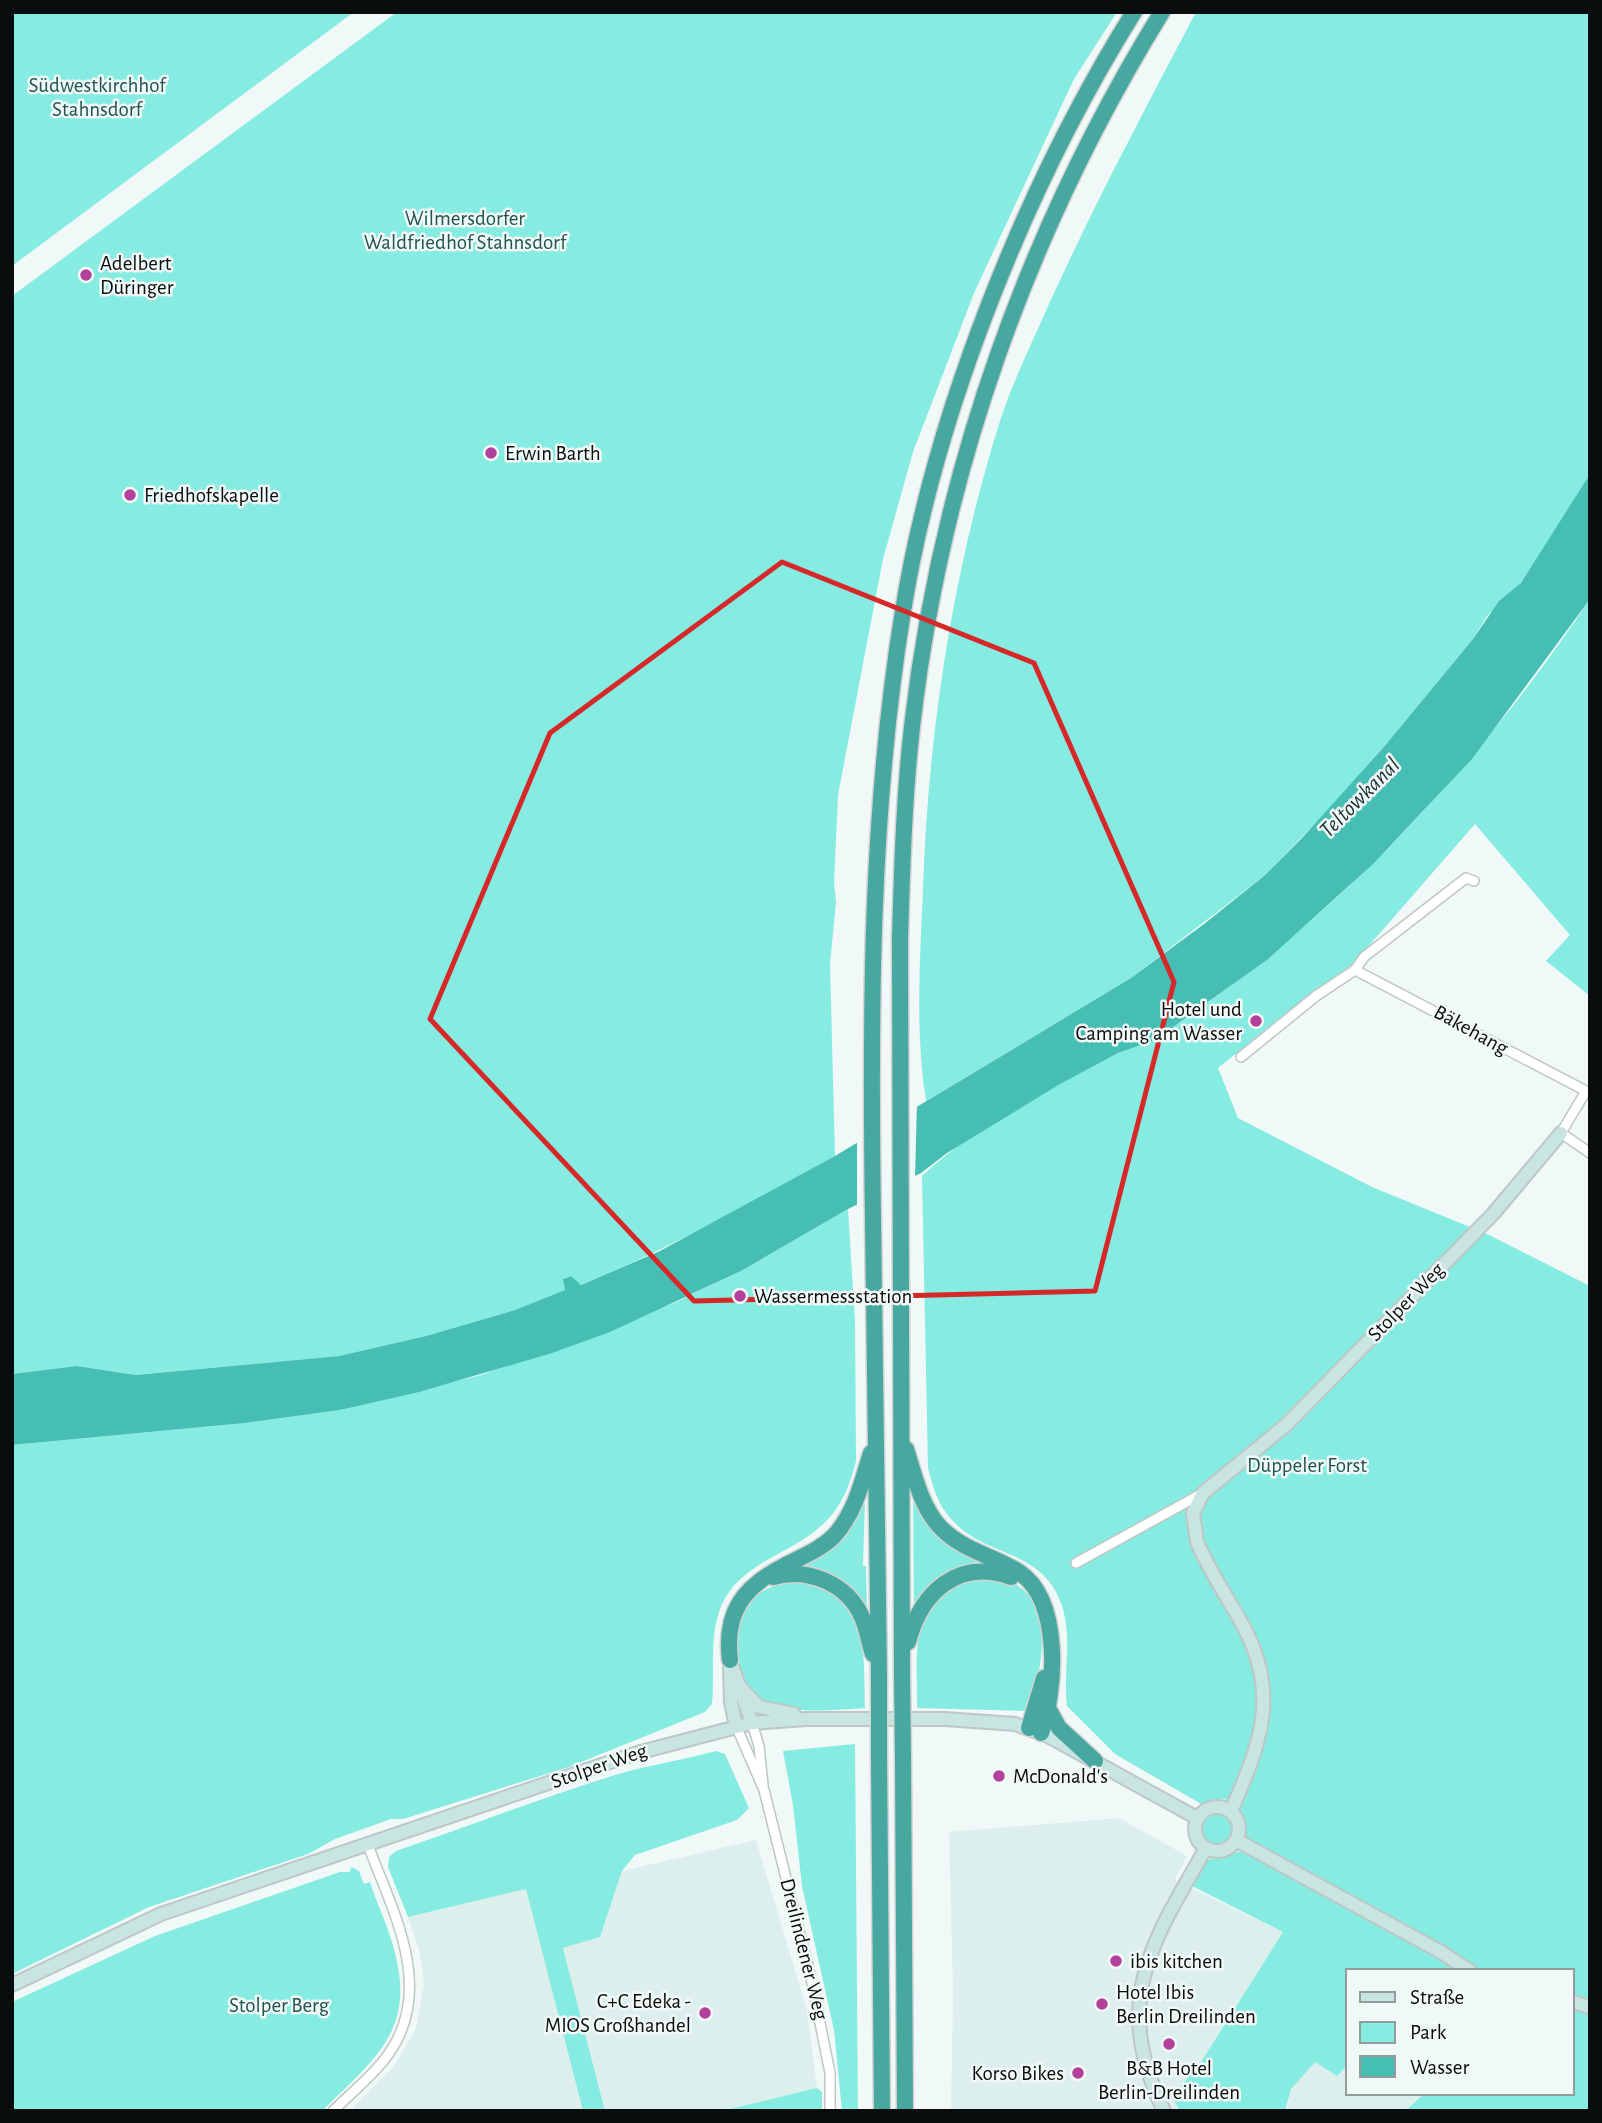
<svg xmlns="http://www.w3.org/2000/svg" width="1602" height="2123" viewBox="0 0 1602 2123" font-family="'Alegreya Sans',sans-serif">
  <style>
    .built { fill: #ddefed }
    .green { fill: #86ebe1 }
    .water { fill: #47beb4 }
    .pier { fill: #f0f9f8 }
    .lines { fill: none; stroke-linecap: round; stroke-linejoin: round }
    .street-casing { stroke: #bec7c5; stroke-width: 12 }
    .secondary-casing { stroke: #bec7c5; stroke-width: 16 }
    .highway-casing { stroke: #d3d3d3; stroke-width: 19 }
    .street { stroke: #fff; stroke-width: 9 }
    .secondary { stroke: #c8e5e2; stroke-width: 12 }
    .highway { stroke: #47a89f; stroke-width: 16 }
    .highway-bridge-casing { stroke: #d3d3d3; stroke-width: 19; stroke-linecap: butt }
    .highway-bridge { stroke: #47a89f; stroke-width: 16 }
    .marked { fill: none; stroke: #d62828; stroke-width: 5; stroke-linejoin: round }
    .poi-dot { fill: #b3409a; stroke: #f0f9f8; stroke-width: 2.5 }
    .labels { text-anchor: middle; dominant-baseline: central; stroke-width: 5; stroke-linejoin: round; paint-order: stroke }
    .park-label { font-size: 21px; fill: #21544f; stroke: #f0f9f8 }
    .poi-label { font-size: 21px; fill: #0a0d0d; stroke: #f0f9f8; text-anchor: start }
    .street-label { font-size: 21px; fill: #0a0d0d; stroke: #f0f9f8 }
    .water-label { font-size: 23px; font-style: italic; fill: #1b302d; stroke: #f0f9f8 }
  </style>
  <rect width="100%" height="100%" fill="#f0f9f8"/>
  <g class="built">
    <polygon points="1119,1818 1187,1856 1175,1880 1283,1932 1201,2062 1173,2097 1180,2111 951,2111 953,1993 949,1832"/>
    <polygon points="756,1840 807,2010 817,2088 721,2111 605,2111 563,1948 600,1936 622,1871"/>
    <polygon points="526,1889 583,2111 350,2111 394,2066 416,2028 424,1985 420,1954 408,1917"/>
    <polygon points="1315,2062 1337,2076 1348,2065 1348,2093 1425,2093 1404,2111 1286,2111 1291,2089"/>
  </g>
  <g class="green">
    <polygon points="12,12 354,12 12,266"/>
    <path d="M397,12H1117L1074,79L974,293L913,452L883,559L838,795L834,883L836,902L830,964L835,1156C752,1203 669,1249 580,1285L571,1276L564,1278L565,1290L515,1310L426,1336L339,1356L134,1375L77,1366L12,1374V296Z"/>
    <path d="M1196,12H1590V474L1542,553L1521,583L1487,616L1473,639L1383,748L1334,804L1264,876L1131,978L926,1101C915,1032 920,959 923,889C928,733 953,570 1000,421C1013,381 1032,343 1049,304C1094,205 1145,109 1196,12Z"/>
    <path d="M1590,599V996L1546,961L1570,935L1475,824L1353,964L1310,994L1218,1068L1238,1118L1372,1187L1487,1234L1590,1286V2111H1405L1425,2093H1572V1971H1348V2065L1337,2076L1315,2062L1291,2089L1285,2111H1180L1172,2097L1201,2062L1283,1932L1192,1886L1208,1860L1244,1850L1249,1841L1245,1836L1237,1804L1224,1799L1203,1805L1115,1754L1067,1706C1063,1674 1072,1641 1063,1609C1045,1548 988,1559 953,1521C938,1506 933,1487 928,1468L922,1176C976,1125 1049,1089 1114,1055C1128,1048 1146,1045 1158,1037C1332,923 1475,771 1590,599Z"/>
    <path d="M848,1209L855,1321L856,1461C850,1485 841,1509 821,1526C788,1556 738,1563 720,1609C709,1639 715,1673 712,1704L705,1712L569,1767L403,1819H391L335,1839L308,1854L149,1907L12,1974V1445L245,1423L340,1410L481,1375L674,1303L741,1271Z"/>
    <polygon points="913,1487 922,1509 999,1568 978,1568 914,1617"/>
    <polygon points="865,1495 863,1566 866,1566 867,1614 851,1595 785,1572 810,1561"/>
    <path d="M965,1579C977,1579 993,1577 1004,1580C1059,1594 1042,1674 1028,1711L917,1708C918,1670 910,1628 937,1596C944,1589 957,1584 965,1579Z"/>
    <path d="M796,1580C869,1590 864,1650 865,1708C834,1710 791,1715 762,1701C748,1694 743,1680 740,1666C731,1618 746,1588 796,1580Z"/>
    <polygon points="855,1744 858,2111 842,2111 834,2030 802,1886 793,1805 783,1751"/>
    <path d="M716,1751L725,1754L749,1808L737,1820L635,1855L622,1871L600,1937L563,1948L605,2111H583L526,1889L408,1917L388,1867L389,1857L396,1851C469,1826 541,1798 615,1775C648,1765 683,1760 716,1751Z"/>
    <circle cx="1217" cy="1830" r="17"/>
    <path d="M351,1867L359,1871L364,1884L370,1882C376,1902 385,1919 391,1939C419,2027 380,2054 322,2111H12V2002L155,1936L340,1872H350Z"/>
    <polygon points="817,2088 822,2092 822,2111 721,2111"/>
  </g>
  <polygon class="water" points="1590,474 1590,599 1472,759 1373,864 1268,959 1155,1040 1118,1053 1060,1084 947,1153 921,1173 848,1209 741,1271 610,1332 552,1353 419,1392 340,1410 245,1423 12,1445 12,1374 77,1366 135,1375 339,1356 426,1336 515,1310 565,1290 563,1279 571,1276 581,1285 660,1251 835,1156 1131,978 1204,924 1264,876 1301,839 1383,748 1473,639 1499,601 1521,583"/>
  <polygon class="pier" points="917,1102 915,1180 857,1211 857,1138"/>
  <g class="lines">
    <g class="street-casing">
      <g id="street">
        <polyline points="1355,970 1586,1091 1561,1133 1590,1153"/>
        <polyline points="1241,1057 1316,996 1355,970 1364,957 1466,878 1474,881"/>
        <polyline points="1076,1563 1203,1493"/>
        <polyline points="752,1723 759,1746 763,1785"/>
        <polyline points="736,1726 764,1790 811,1978 830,2073 830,2111"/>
        <path d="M333,2111C355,2089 383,2068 397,2040C430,1977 390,1905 368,1845"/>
      </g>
    </g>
    <g class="secondary-casing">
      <g id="secondary">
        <polyline points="730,1660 752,1723"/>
        <polyline points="730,1668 731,1702 736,1726"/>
        <polyline points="741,1688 759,1707 794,1714"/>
        <circle cx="1217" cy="1829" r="22"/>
        <path d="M1231,1811C1261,1743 1281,1692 1241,1622C1226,1595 1209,1570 1197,1542L1193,1513L1203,1493L1286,1425L1493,1214L1561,1133"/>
        <polyline points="1236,1840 1441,1952 1470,1971"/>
        <polyline points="12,1985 161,1914 637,1753 752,1723 806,1719 945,1719 1015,1724 1048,1736 1197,1818"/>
        <polyline points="1572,2002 1590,2007"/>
        <path d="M1164,2111C1111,2001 1151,1944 1206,1848"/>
      </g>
    </g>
    <g class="highway-casing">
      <g id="highway">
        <path d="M906,1449C914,1474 921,1507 940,1527C963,1551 992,1555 1019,1572C1062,1601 1056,1690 1041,1733"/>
        <path d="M773,1577C807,1567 847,1583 862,1617C867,1628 869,1642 873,1654"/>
        <path d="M908,1642C921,1592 958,1558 1011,1577"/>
        <path d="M730,1660C724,1613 743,1587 784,1566C801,1557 820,1550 834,1536C855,1513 862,1482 871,1453"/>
        <path d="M879,1676C877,1524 875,1372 873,1220C870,1016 870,813 903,611C935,412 1027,183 1134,12"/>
        <path d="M902,1676L900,939C902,868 904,798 912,727C941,473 1028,229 1162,12"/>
        <polyline points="1048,1708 1059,1728 1095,1761"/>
        <polyline points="1029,1728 1044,1678"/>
        <polyline points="879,1757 882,2111"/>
        <polyline points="903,1757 905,2111"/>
      </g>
    </g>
    <use href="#street" class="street"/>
    <use href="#secondary" class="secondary"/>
    <use href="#highway" class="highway"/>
    <g class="highway-bridge-casing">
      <g id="highway-bridge">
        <polyline points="879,1676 879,1757"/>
        <polyline points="902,1676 903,1757"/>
      </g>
    </g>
    <use href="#highway-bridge" class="highway-bridge"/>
  </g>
  <path class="marked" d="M782,562L1034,663L1174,982L1095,1291L694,1301L430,1019L550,733Z"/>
  <g class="poi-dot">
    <circle cx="86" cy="275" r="7"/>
    <circle cx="491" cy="453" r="7"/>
    <circle cx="130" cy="495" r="7"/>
    <circle cx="1256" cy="1021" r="7"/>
    <circle cx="740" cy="1296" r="7"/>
    <circle cx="999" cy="1776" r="7"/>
    <circle cx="1116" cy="1961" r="7"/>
    <circle cx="1102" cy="2004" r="7"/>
    <circle cx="705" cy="2013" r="7"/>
    <circle cx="1169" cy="2044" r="7"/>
    <circle cx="1078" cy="2073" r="7"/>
  </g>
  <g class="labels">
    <g class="park-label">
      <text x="97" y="85">Südwestkirchhof<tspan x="97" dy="24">Stahnsdorf</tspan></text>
      <text x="465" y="218">Wilmersdorfer<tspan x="465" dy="24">Waldfriedhof Stahnsdorf</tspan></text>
      <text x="1307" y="1465">Düppeler Forst</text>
      <text x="279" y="2005">Stolper Berg</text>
    </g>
    <g class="poi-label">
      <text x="100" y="263">Adelbert<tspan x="100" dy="24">Düringer</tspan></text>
      <text x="505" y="453">Erwin Barth</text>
      <text x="144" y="495">Friedhofskapelle</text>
      <text x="1242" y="1009" text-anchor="end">Hotel und<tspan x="1242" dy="24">Camping am Wasser</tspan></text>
      <text x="754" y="1296">Wassermessstation</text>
      <text x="1013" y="1776">McDonald's</text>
      <text x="1130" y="1961">ibis kitchen</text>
      <text x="1116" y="1992">Hotel Ibis<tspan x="1116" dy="24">Berlin Dreilinden</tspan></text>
      <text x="691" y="2001" text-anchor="end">C+C Edeka -<tspan x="691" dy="24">MIOS Großhandel</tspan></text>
      <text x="1169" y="2068" text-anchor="middle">B&amp;B Hotel<tspan x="1169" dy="24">Berlin-Dreilinden</tspan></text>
      <text x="1064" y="2073" text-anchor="end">Korso Bikes</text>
    </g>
    <g class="street-label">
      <text transform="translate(1471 1030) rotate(29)">Bäkehang</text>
      <text transform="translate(1406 1302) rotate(-46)">Stolper Weg</text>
      <text transform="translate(599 1766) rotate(-19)">Stolper Weg</text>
      <text transform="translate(804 1949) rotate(76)">Dreilindener Weg</text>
    </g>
    <g class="water-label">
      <text transform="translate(1360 798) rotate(-45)">Teltowkanal</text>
    </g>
  </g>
  <rect width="1602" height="2123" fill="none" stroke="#0a0d0d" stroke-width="28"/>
  <rect x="1346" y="1969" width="228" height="126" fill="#f0f9f8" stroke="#949b9a" stroke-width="2"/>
  <rect x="1360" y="1992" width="35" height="10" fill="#c8e5e2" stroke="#949b9a" stroke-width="2"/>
  <text x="1410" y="2004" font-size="21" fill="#0a0d0d">Straße</text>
  <rect x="1360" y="2022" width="35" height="21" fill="#86ebe1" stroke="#949b9a" stroke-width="2"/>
  <text x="1410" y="2039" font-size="21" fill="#0a0d0d">Park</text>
  <rect x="1360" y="2056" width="35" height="21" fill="#47beb4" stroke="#949b9a" stroke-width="2"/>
  <text x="1410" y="2074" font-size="21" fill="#0a0d0d">Wasser</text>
</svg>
